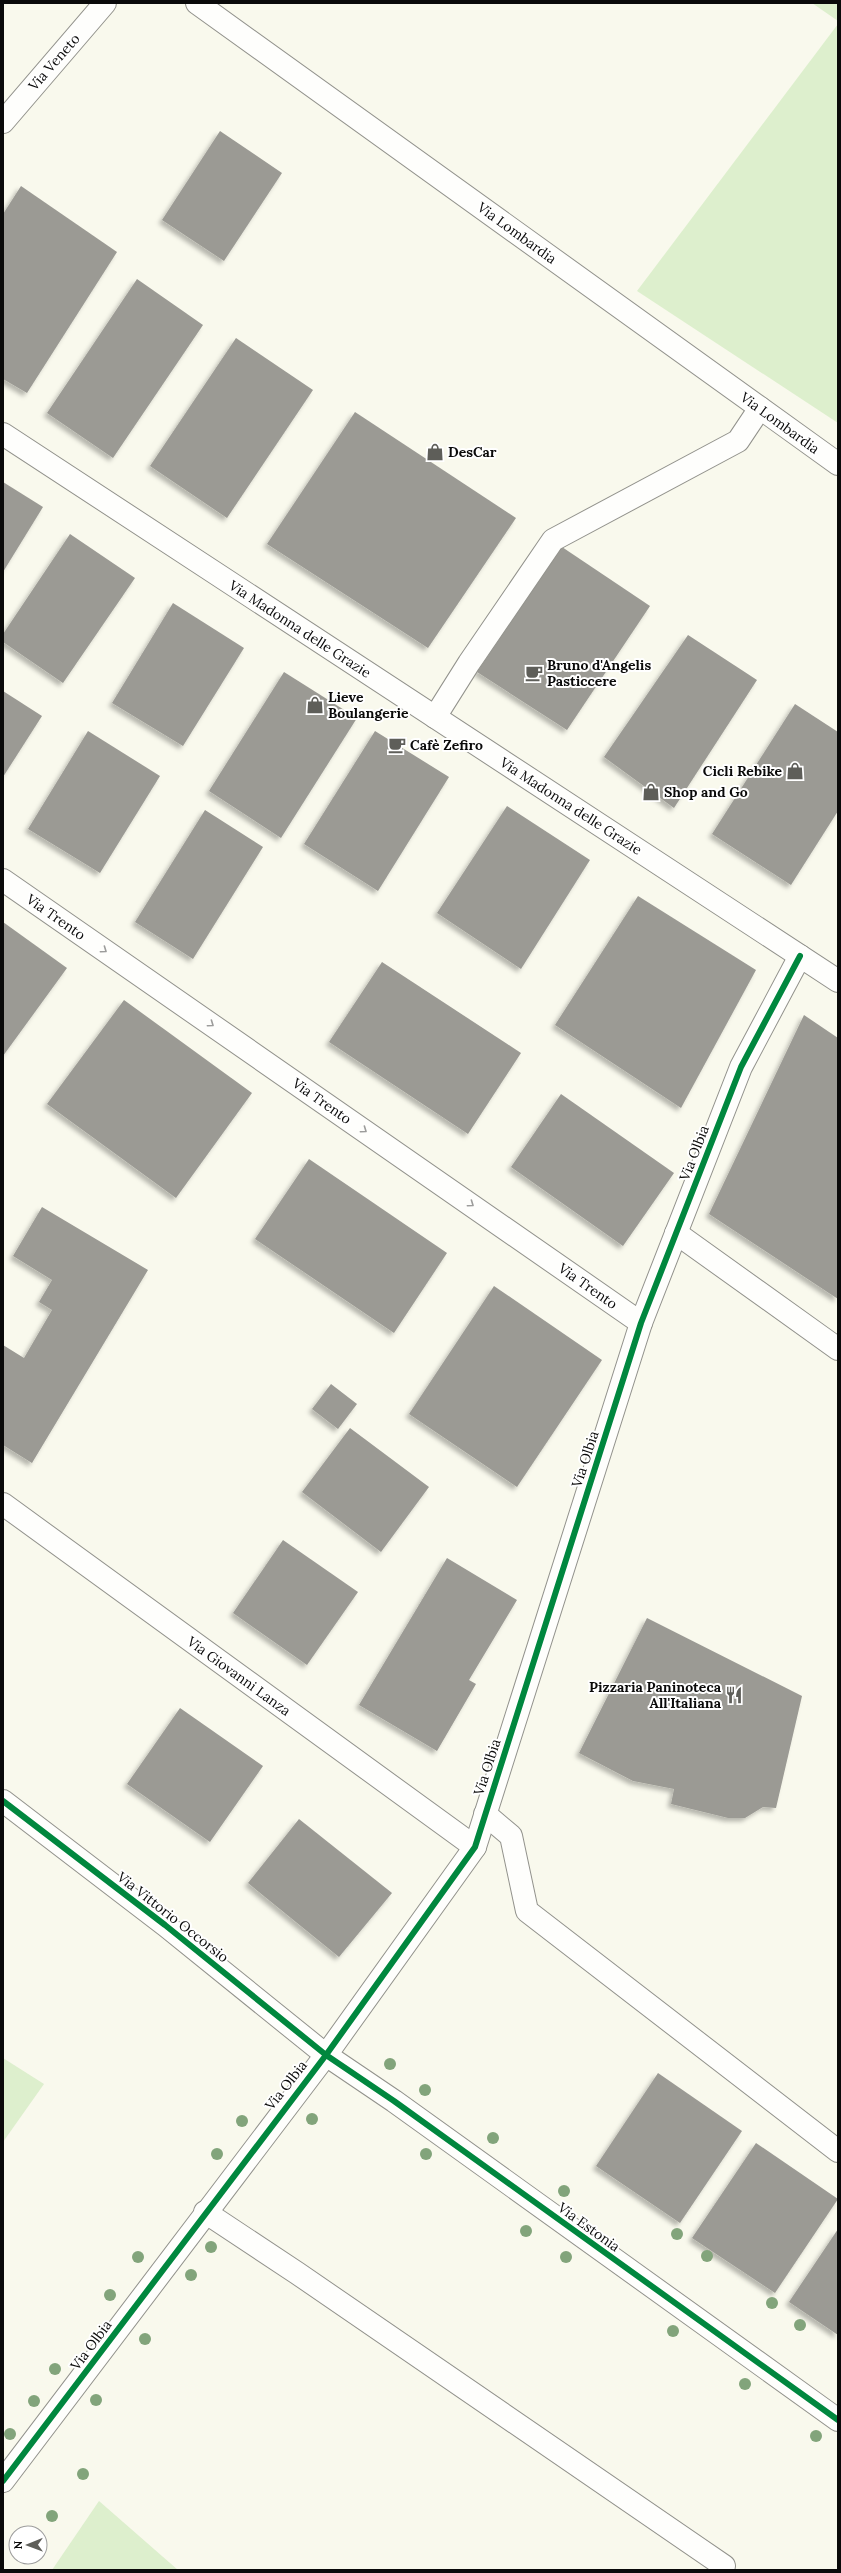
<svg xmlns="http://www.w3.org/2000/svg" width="841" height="2573" viewBox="0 0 841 2573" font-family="Lora,serif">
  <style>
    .green { fill: #ddefcd }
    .building { fill: #9b9a94; filter: url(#shadow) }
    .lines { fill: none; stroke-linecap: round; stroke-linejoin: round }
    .minor-casing { stroke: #92928c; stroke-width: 24 }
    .minor { stroke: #fefefc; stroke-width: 22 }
    .cycleway-casing { stroke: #fff; stroke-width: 8 }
    .cycleway { stroke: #00873e; stroke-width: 6 }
    .tree { fill: #82a47b }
    .oneway { stroke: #9c9c9b }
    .labels { text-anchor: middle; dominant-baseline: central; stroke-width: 4; stroke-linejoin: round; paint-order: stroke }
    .street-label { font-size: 14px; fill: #0a0a0a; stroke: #fff }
    .poi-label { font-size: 14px; font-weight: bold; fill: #0a0a0a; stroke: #fff; text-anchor: start }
  </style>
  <defs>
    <filter id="shadow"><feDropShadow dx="-3.5" dy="3.5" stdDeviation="2" flood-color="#0004"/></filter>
  </defs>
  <rect width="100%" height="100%" fill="#f9f9ed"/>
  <g class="green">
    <polygon points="812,3 838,3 838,21"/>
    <polygon points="838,24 838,423 637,291"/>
    <polygon points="3,2058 44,2084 3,2142"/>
    <polygon points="99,2501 178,2570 52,2570"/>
  </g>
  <g class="building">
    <polygon points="220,131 282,173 224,261 162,220"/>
    <polygon points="21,186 117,252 27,393 3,379 3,214"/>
    <polygon points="137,279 203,325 113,458 47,413"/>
    <polygon points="236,338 313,390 227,518 150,466"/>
    <polygon points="355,412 516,518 428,648 267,544"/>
    <polygon points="3,482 43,507 3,572"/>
    <polygon points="70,534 135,578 63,683 3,642 3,634"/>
    <polygon points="562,547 650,606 567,730 477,672"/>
    <polygon points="173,603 244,648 183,746 112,703"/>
    <polygon points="688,635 757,680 674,808 604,757"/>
    <polygon points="284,672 357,718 281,838 209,791"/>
    <polygon points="3,691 42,716 3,777"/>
    <polygon points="795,704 838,732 838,811 791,885 712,834"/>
    <polygon points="88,731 160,776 100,873 28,829"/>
    <polygon points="375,731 449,777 378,891 304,844"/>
    <polygon points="507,806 590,860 521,969 437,913"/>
    <polygon points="205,810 263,847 193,959 135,922"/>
    <polygon points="638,896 756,970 681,1108 555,1025"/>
    <polygon points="3,922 67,968 3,1056"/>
    <polygon points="382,962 521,1053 468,1134 329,1042"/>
    <polygon points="124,1000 252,1093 176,1198 47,1104"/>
    <polygon points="804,1015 838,1038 838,1299 709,1214"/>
    <polygon points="561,1094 674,1173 623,1246 511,1167"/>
    <polygon points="309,1159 447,1253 394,1333 255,1239"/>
    <polygon points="42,1207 148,1270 32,1463 3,1445 3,1345 24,1358 52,1310 39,1302 52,1280 13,1256"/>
    <polygon points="494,1286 602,1360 517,1487 409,1414"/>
    <polygon points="331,1384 357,1404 338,1429 312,1409"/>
    <polygon points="350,1428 429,1487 381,1552 302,1492"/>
    <polygon points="283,1540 358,1592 307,1665 233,1613"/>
    <polygon points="447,1558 517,1600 469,1680 476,1684 437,1751 359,1705"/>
    <polygon points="647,1618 802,1696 776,1808 763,1807 745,1818 728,1818 671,1804 674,1789 633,1781 579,1753"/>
    <polygon points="180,1708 263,1766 210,1842 127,1784"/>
    <polygon points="299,1819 392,1893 339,1957 248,1883"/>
    <polygon points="658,2073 742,2131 680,2223 596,2166"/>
    <polygon points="756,2143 838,2199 775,2293 692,2238"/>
    <polygon points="838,2229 838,2335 789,2302"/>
  </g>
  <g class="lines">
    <g class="minor-casing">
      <g id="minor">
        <polyline points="197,3 838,464"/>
        <polyline points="3,122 105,3"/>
        <polyline points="3,434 838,981"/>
        <polyline points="435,717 469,663 553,540 738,441 760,408"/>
        <polyline points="3,880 641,1323"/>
        <polyline points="676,1233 838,1349"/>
        <polyline points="3,1504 475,1847"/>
        <polyline points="3,1801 165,1925 326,2055 394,2101 838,2420"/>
        <polyline points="485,1814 511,1836 527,1911 838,2151"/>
        <polyline points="205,2212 297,2273 724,2566 721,2570"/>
        <polyline points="3,2481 326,2055 475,1847 641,1323 741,1067 800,956"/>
      </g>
    </g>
    <use href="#minor" class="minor"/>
    <g class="cycleway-casing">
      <g id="cycleway">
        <polyline points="3,1801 165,1925 326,2055 394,2101 838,2420"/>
        <polyline points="3,2481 326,2055 475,1847 641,1323 741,1067 800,956"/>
      </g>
    </g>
    <use href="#cycleway" class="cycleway"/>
  </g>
  <g class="tree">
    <circle cx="390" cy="2064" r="6"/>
    <circle cx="425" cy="2090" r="6"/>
    <circle cx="312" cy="2119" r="6"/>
    <circle cx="242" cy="2121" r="6"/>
    <circle cx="493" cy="2138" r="6"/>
    <circle cx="217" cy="2154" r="6"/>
    <circle cx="426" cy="2154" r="6"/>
    <circle cx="564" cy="2191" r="6"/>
    <circle cx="526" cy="2231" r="6"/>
    <circle cx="677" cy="2234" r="6"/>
    <circle cx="211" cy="2247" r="6"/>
    <circle cx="707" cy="2256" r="6"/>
    <circle cx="138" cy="2257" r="6"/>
    <circle cx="566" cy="2257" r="6"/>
    <circle cx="191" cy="2275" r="6"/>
    <circle cx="110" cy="2295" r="6"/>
    <circle cx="772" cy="2303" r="6"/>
    <circle cx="800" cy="2325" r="6"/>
    <circle cx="673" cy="2331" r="6"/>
    <circle cx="145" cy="2339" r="6"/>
    <circle cx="55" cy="2369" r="6"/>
    <circle cx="745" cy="2384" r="6"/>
    <circle cx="96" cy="2400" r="6"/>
    <circle cx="34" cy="2401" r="6"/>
    <circle cx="10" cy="2434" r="6"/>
    <circle cx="816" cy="2436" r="6"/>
    <circle cx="83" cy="2474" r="6"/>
    <circle cx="52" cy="2516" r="6"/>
  </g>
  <defs><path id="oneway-chevron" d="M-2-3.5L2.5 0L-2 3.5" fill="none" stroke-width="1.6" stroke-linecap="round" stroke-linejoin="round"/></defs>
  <g class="oneway">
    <use href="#oneway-chevron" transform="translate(104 950) rotate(35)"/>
    <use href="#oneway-chevron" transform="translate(211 1024) rotate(35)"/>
    <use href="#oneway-chevron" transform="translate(364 1130) rotate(35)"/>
    <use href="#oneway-chevron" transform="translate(471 1204) rotate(35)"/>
  </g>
  <defs>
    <g id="shop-bare" transform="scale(1.38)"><path d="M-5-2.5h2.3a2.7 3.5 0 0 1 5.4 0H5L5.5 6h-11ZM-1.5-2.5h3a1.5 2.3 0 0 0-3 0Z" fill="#5e5e59" stroke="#fff" stroke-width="2.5" paint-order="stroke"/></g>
    <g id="cafe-bare" transform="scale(1.38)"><path d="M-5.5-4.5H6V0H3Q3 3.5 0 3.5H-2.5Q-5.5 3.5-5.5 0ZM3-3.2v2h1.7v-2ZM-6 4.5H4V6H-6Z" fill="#5e5e59" stroke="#fff" stroke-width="2.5" paint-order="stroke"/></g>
    <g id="restaurant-bare" transform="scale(1.38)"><path d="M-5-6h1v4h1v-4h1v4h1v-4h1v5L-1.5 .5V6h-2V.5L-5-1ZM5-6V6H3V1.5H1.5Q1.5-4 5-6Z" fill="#5e5e59" stroke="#fff" stroke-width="2.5" paint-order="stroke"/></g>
  </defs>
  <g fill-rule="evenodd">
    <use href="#shop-bare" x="435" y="452"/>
    <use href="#cafe-bare" x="534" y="673"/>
    <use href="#shop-bare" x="315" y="705"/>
    <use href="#cafe-bare" x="397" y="745"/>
    <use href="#shop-bare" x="795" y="771"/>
    <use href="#shop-bare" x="651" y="792"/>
    <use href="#restaurant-bare" x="734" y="1695"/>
  </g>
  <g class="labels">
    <g class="street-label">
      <text transform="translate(54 62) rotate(-49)">Via Veneto</text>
      <text transform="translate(517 233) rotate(36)">Via Lombardia</text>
      <text transform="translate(780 423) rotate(36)">Via Lombardia</text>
      <text transform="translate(300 629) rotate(33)">Via Madonna delle Grazie</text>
      <text transform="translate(571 806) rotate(33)">Via Madonna delle Grazie</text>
      <text transform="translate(56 917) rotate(35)">Via Trento</text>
      <text transform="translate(322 1101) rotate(35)">Via Trento</text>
      <text transform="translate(694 1153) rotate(-69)">Via Olbia</text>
      <text transform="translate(588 1286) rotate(35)">Via Trento</text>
      <text transform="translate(585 1459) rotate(-72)">Via Olbia</text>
      <text transform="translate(239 1676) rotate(36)">Via Giovanni Lanza</text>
      <text transform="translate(487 1767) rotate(-72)">Via Olbia</text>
      <text transform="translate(173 1917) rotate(38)">Via Vittorio Occorsio</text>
      <text transform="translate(286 2085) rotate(-52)">Via Olbia</text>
      <text transform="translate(589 2227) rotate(36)">Via Estonia</text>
      <text transform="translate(91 2345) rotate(-53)">Via Olbia</text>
    </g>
    <g class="poi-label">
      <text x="448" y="452">DesCar</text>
      <text x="547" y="665">Bruno d'Angelis<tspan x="547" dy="16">Pasticcere</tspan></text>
      <text x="328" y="697">Lieve<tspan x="328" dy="16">Boulangerie</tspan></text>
      <text x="410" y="745">Cafè Zefiro</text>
      <text x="782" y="771" text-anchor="end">Cicli Rebike</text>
      <text x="664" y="792">Shop and Go</text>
      <text x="721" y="1687" text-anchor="end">Pizzaria Paninoteca<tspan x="721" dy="16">All'Italiana</tspan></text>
    </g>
  </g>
  <rect width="841" height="2573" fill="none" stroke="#0a0a0a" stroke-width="8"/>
  <g transform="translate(28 2545) rotate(269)"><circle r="19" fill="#ffffff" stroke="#9d9d9d"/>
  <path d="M0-3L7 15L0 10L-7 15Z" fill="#5e5e59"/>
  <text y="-6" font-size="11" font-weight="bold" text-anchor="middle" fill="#0a0a0a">N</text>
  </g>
</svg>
